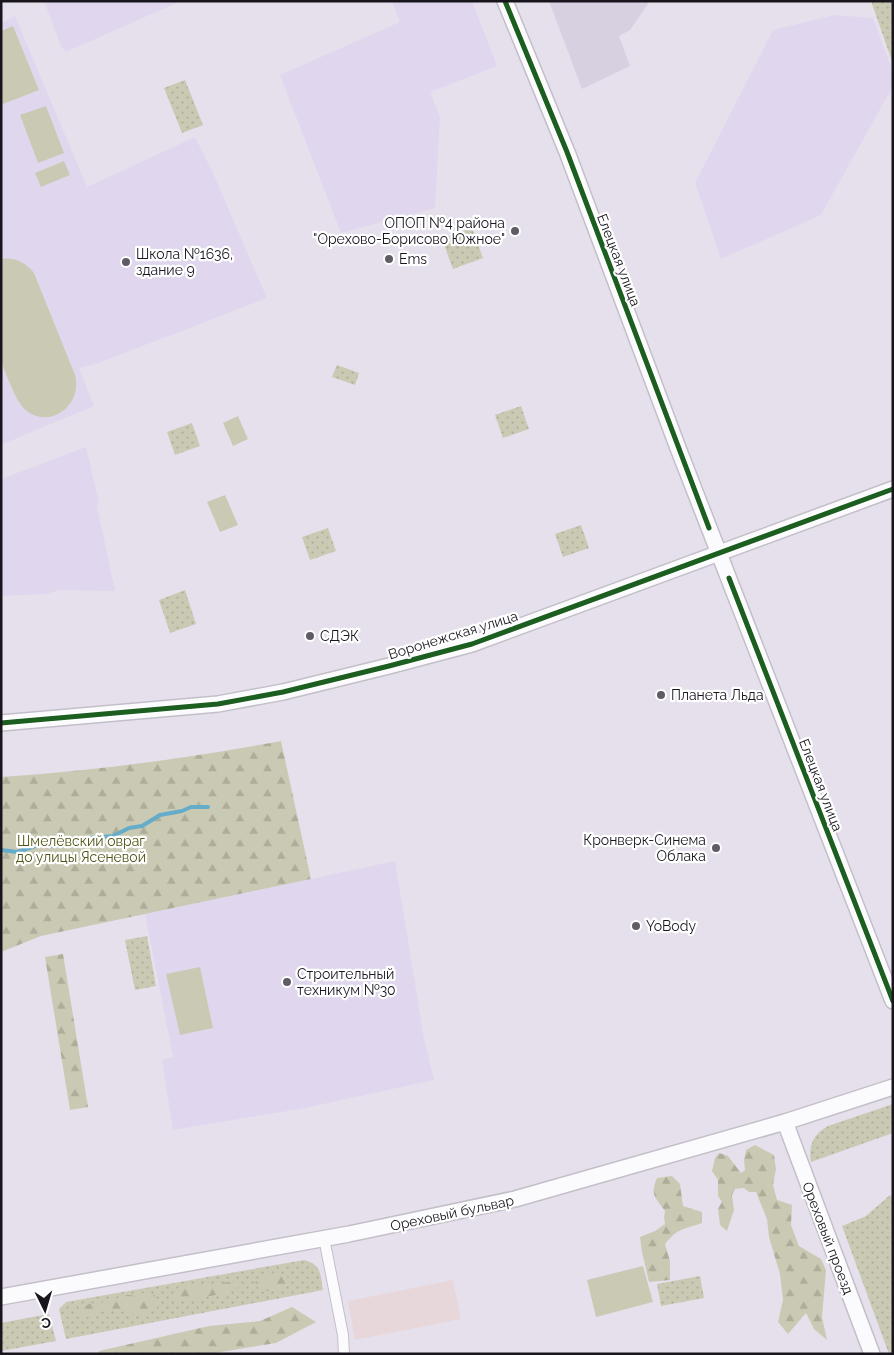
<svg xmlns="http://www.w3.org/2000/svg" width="894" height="1355" viewBox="0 0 894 1355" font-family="Raleway,sans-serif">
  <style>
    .built { fill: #e0d7ee }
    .industrial { fill: #e8d7da }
    .medical { fill: #d7d0e1 }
    .green { fill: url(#green-dots) }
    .forest { fill: url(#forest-firs) }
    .pitch { fill: #cacab4 }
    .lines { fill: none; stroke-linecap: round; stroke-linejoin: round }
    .stream { stroke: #64acca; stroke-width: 4 }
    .street-casing { stroke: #c3bfc9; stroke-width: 12 }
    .secondary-casing { stroke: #c3bfc9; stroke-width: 18 }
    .street { stroke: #fbfafc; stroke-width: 10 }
    .secondary { stroke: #fbfafc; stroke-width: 15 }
    .cycleway-casing { stroke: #fff; stroke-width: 8 }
    .cycleway { stroke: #1b5e20; stroke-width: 5 }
    .poi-dot { fill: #605c66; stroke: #fff; stroke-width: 2 }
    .labels { text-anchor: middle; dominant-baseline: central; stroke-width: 4.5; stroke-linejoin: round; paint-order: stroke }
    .poi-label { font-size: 14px; fill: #18151d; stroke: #fff; text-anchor: start }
    .street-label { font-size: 14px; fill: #18151d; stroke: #fff }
    .park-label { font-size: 14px; fill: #535517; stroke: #fff }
  </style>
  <defs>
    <pattern id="green-dots" width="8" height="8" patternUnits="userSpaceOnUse" patternTransform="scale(1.25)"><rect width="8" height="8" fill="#cacab4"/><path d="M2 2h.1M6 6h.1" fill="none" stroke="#adad9a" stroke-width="1.8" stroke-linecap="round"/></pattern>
    <pattern id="forest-firs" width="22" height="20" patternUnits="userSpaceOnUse" patternTransform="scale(1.25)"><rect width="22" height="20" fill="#cacab4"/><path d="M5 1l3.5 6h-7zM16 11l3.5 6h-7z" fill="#adad9a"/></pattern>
  </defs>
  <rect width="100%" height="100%" fill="#e6e0ed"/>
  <g class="built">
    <polygon points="44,1 181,1 66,52 61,46"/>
    <polygon points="392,1 472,1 497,66 430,92 440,117 435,208 341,233 280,75 400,22"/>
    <polygon points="834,15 873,18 893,72 893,86 821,215 721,259 695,183 773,30"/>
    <polygon points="15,16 87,187 195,137 213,173 267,298 96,364 79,368 94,406 3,444 1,440 1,23"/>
    <polygon points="86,447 99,503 97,506 115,591 60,590 46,594 1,596 1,479"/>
    <polygon points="395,861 424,1039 434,1080 300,1109 173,1130 162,1060 173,1057 145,914"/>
  </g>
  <polygon class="industrial" points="453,1280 461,1319 355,1340 348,1301"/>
  <polygon class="medical" points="549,1 650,1 630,30 619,36 630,66 582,89"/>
  <g class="green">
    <polygon points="871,1 893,1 893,64"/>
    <polygon points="185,80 203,125 182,133 164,88"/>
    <polygon points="472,228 483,258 453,269 442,239"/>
    <polygon points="337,365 359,373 355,385 332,377"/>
    <polygon points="521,406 529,429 503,438 495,415"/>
    <polygon points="192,423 200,446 175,455 167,432"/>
    <polygon points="581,525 589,548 563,557 555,534"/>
    <polygon points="328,528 336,551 310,560 302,537"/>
    <polygon points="185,590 196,624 170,633 159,600"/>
    <polygon points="147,936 156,986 135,990 125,940"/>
    <path d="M893,1104V1133L811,1162C808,1146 813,1134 828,1126Z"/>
    <polygon points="890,1195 893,1198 893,1354 889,1354 842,1226 866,1216"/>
    <path d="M304,1260C322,1265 320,1274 323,1290L66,1339L59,1309L66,1302Z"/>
    <polygon points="700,1276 704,1298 661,1306 657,1284"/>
    <polygon points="49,1314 56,1341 1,1351 1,1323"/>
  </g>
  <g class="forest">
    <path d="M281,741L311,879L41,936L1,952V777C95,771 188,758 281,741Z"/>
    <polygon points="63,954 88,1107 70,1110 45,957"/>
    <polygon points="755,1145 774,1155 776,1169 773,1185 777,1200 792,1205 791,1225 799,1246 821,1259 826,1270 822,1317 827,1340 814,1329 806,1313 788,1334 778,1322 783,1300 780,1274 769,1237 767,1219 756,1192 749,1192 744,1188 735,1189 732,1195 734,1210 727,1231 720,1225 718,1209 722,1202 718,1196 718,1180 712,1171 715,1158 719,1153 728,1156 741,1173 745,1170 744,1160 746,1150"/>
    <path d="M672,1176L680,1184L683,1206L702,1212V1223C683,1230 679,1227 665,1244L670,1261V1280L649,1282L642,1252L640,1237L655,1231L665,1224L664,1217L665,1211C655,1197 650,1195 657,1178Z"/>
    <polygon points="270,1273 286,1274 289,1282 284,1288 261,1292 255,1282"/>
    <polygon points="240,1281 237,1290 202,1298 173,1301 173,1293 179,1287"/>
    <path d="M140,1293L154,1294L158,1303L157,1308L139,1316C130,1312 117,1309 107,1310C96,1312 90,1318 79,1318C83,1298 97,1305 112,1301C116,1300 119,1297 122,1294L136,1296Z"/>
    <polygon points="292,1307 316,1322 276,1343 209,1354 98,1354 99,1351 209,1326 260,1321"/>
  </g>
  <g class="pitch">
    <polygon points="13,26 39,90 3,104 1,99 1,31"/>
    <polygon points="46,106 64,153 38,163 20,115"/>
    <polygon points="64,161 70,175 41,187 35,173"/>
    <path d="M1,259C15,257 25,262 34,273L75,375C84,411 39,434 19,402C14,394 3,368 1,359C0,350 1,338 1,329C1,305 1,282 1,259Z"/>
    <polygon points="238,416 248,439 233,446 223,423"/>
    <polygon points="225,495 238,525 220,532 207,502"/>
    <polygon points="200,967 213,1028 180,1035 166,974"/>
    <polygon points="643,1266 653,1302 596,1317 587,1280"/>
  </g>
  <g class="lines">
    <polyline class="stream" points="1,850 17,852 41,844 52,846 63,846 89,838 113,836 129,828 142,826 160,815 182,811 191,807 208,807"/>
    <g class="street-casing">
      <polyline id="street" points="324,1238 343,1335 344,1354"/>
    </g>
    <g class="secondary-casing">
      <g id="secondary">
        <polyline points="505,1 567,152 678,448 893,1001"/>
        <polyline points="1,723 218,704 283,692 389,666 472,644 893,489"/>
        <polyline points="785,1122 872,1354"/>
        <polyline points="1,1297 349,1234 515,1199 785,1122 893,1087"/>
      </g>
    </g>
    <use href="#street" class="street"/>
    <use href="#secondary" class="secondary"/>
    <g class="cycleway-casing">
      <g id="cycleway">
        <polyline points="505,1 567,152 709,528"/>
        <polyline points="729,578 893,1001"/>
        <polyline points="1,723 218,704 283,692 389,666 472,644 893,489"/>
      </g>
    </g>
    <use href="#cycleway" class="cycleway"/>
  </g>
  <g class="poi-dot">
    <circle cx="515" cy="231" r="5"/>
    <circle cx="389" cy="259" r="5"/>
    <circle cx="126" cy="262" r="5"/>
    <circle cx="310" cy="636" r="5"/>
    <circle cx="661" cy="695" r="5"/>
    <circle cx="716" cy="848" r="5"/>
    <circle cx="636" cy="926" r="5"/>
    <circle cx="287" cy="982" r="5"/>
  </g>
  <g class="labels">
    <g class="poi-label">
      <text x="505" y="223" text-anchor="end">ОПОП №4 района<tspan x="505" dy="16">"Орехово-Борисово Южное"</tspan></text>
      <text x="136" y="254">Школа №1636,<tspan x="136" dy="16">здание 9</tspan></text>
      <text x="399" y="259">Ems</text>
      <text x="320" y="636">СДЭК</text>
      <text x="671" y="695">Планета Льда</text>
      <text x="706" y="840" text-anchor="end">Кронверк-Синема<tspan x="706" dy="16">Облака</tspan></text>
      <text x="646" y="926">YoBody</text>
      <text x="297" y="974">Строительный<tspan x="297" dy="16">техникум №30</tspan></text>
    </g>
    <g class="street-label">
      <text transform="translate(619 260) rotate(69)">Елецкая улица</text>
      <text transform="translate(453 635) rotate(-17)">Воронежская улица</text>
      <text transform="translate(821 785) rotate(69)">Елецкая улица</text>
      <text transform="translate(452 1213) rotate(-12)">Ореховый бульвар</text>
      <text transform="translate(828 1238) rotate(69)">Ореховый проезд</text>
    </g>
    <g class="park-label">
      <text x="81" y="841">Шмелёвский овраг<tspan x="81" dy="16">до улицы Ясеневой</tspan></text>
    </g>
  </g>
  <rect width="894" height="1355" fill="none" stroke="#18151d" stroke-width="5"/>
  <g transform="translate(45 1310) rotate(175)" stroke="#ffffff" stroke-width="4" paint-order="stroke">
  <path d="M0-4L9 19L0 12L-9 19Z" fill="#18151d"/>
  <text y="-8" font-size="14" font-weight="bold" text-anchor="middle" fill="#18151d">С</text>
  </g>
</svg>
